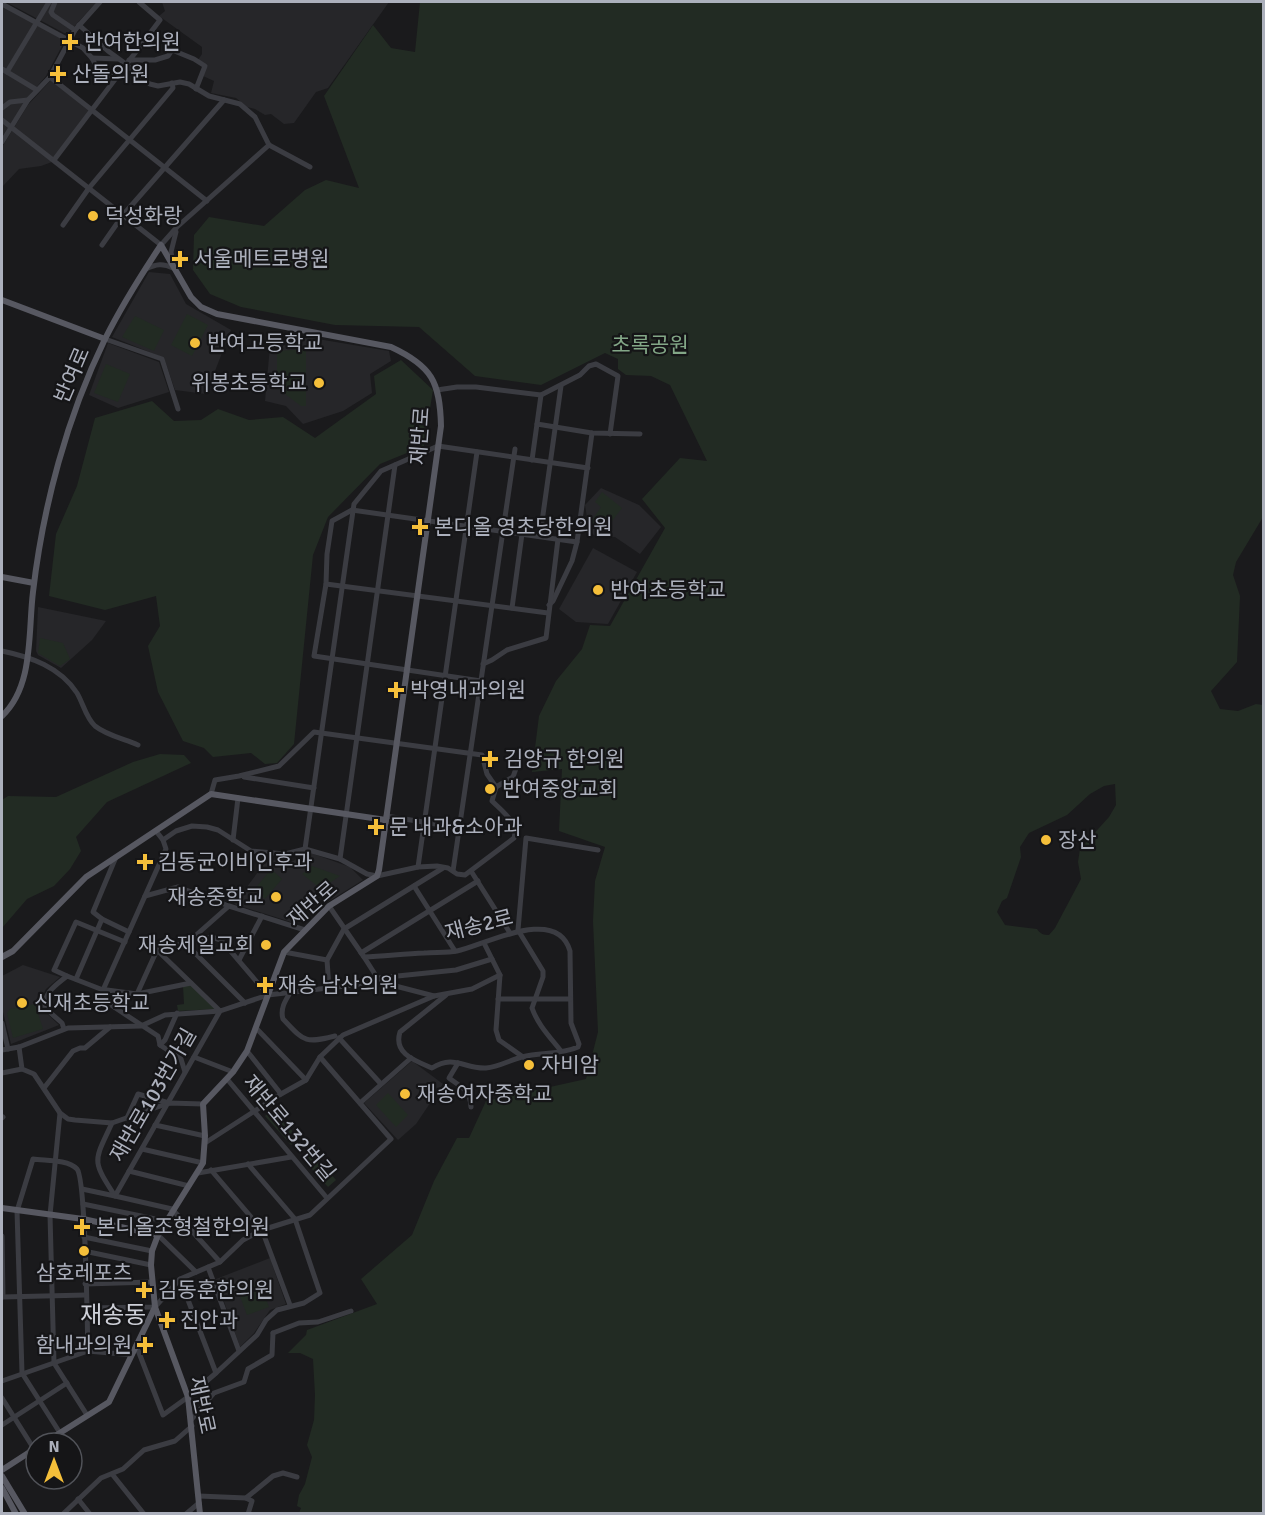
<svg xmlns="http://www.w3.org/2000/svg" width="1265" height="1515" viewBox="0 0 1265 1515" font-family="Signika,'Noto Sans KR',sans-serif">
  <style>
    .built { fill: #262629 }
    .green { fill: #222b23; fill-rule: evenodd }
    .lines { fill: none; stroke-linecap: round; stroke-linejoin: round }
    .minor { stroke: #3b3c42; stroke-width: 5 }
    .major { stroke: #575861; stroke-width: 6 }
    .rail { stroke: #4e5057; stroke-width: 1.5; stroke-dasharray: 8 6; stroke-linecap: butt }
    .poi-dot { fill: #f5bf3a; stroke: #151517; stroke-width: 2 }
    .labels { text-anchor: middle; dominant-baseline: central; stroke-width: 4.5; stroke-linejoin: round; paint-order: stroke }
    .poi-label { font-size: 21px; fill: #acb0bc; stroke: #151517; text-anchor: start }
    .park-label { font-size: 21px; fill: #83a787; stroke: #151517 }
    .street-label { font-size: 21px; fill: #acb0bc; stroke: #151517 }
    .quarter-label { font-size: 24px; fill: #ced0d8; stroke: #151517 }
  </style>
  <rect width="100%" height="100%" fill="#1a1a1c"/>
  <g class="built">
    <polygon points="6,2 97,2 68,33 64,33"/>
    <polygon points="162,2 389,2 328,88 316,92 294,123 284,124 271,114 265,115 255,109 247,107 236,98 211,93 214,81 203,76 207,65 198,60 202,54 202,47 159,16 165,11"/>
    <polygon points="2,6 62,39 63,44 46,76 29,96 2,137"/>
    <polygon points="51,80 89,111 52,162 41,166 19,169 2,187 2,147 28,105"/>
    <polygon points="149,272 170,274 186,304 231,330 206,394 175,390 164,358 112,337"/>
    <polygon points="306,337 389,351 391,361 370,374 372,393 343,411 303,424 286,406 265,401 270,346 294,345"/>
    <polygon points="108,343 159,362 169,392 118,408 89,395"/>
    <polygon points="601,488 639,505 661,527 640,554 615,537 595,536 589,530 585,505"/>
    <polygon points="593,548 637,572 608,624 576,622 559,609"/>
    <polygon points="38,607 106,621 92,640 61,668 38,655 36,651"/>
    <polygon points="308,852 350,867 363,880 326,903 318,889 291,922 234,904 267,860 293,861"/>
    <polygon points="23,965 60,977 46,989 42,997 43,1010 59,1025 11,1044 2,1008 2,976"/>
    <polygon points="412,1061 443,1084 416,1124 398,1140 364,1103"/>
    <polygon points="270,1258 286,1304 270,1310 254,1333 240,1347 216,1279"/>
  </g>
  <g class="green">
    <path d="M420,2H1263V517L1236,562L1233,575L1240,596L1237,662L1211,691L1220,709L1238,711L1256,704L1263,705V1513H299L301,1508L297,1506L299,1495L305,1484L312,1457L307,1445L314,1420L315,1395L313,1359L300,1353H288L306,1335L307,1330L377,1304L361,1279L412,1235L434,1181L457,1138H469L486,1101L586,1079L598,1032L593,921L595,881L605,847L559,831L562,769L532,772L539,716L556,681L582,649L590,625L610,626L665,528L642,499L680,458L707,461L670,385L651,376L626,375L618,369V359L605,353L541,385L475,376L419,327L335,325L241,307L210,294L193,270L194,235L209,217L264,226L305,190L326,180L359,188L324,96L373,25L391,48L415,52ZM1115,784L1116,805L1109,817L1080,849L1078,862L1081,879L1055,928L1049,935C1044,935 1040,934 1037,929L1005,925L997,912L1002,901L1007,898L1021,857L1020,847L1029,833L1067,815L1090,794L1104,786Z"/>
    <polygon points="187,314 208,325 192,356 171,345"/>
    <polygon points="135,316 164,330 154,351 122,337"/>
    <polygon points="306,349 306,406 301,406 277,388 277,351"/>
    <polygon points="401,360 433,390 424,446 380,464 328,517 313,555 294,744 277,763 265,764 251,753 213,757 204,748 183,741 158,692 148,646 160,626 156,596 105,610 49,596 56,534 77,486 95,418 152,401 174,421 201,420 218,409 249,420 283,417 315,438 376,394 374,376"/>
    <polygon points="106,364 130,374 118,402 94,393"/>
    <polygon points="602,492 622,508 606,529 601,531 593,527 592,520 601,507 595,502"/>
    <polygon points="40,638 63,643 70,659 60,666 38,653"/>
    <polygon points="160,754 184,755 191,763 107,802 76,837 81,851 70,869 54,886 27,899 2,928 2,800 8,796 56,797 133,762"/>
    <polygon points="312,866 340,876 321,889 302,874"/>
    <polygon points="271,869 282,879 265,899 254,890"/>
    <polygon points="190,984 217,1009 178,1011 177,1005 184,1004 183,986"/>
    <polygon points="35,1004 43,1029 13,1038 7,1013 10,1009"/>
    <polygon points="388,1093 408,1115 396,1127 376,1105"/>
    <polygon points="272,1110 299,1138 291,1145 265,1116"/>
    <polygon points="311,1151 336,1180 328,1187 302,1158"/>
    <polygon points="260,1282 269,1307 247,1315 238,1291"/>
  </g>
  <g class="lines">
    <g class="minor">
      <polyline points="55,2 51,12 53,15 75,30"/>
      <polyline points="2,4 83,48 92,58 95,64 115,79"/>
      <polyline points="79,25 108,51 126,64 135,74 150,84 158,86 180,82 189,84 209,96 240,104 255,117 269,145"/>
      <polyline points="92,58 118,59"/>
      <polyline points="129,60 155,60 168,56 172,50 194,59 205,66 196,89"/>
      <polyline points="2,69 37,90"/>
      <polyline points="7,72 49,2"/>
      <polyline points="50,77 207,201"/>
      <polyline points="2,108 10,102 28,100"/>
      <polyline points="2,120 161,245 177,227 269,145"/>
      <polyline points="2,142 28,100 50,77 75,30 100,2"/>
      <polyline points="269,145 310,167"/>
      <polyline points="54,160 160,20 139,2"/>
      <polyline points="63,225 89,188 173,88 172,83"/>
      <polyline points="102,245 123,215 224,100"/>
      <polyline points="173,264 171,252 176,232"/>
      <path d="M146,269C156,264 163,263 173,268"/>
      <polyline points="105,339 162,359 178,409"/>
      <polyline points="437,390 457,387 476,387 541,395 580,375 589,366 596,364 618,376 610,434"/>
      <polyline points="537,424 592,433 640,434"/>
      <polyline points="532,460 541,395"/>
      <polyline points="352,510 332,521 327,554 326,584 314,656 481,681"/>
      <polyline points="352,510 577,542"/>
      <polyline points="540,536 561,386"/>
      <polyline points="326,584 548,613"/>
      <polyline points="549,605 553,601 572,561 577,542 592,433"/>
      <polyline points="512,608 522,534"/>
      <path d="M2,651C31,657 60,667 77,693C83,703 86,718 95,726C106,735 124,739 138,745"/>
      <polyline points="483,664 492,660 507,650 546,638 558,539"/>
      <polyline points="244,777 314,788"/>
      <polyline points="496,787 513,777 520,757"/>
      <polyline points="386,816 460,828"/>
      <path d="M163,840L176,831L192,826L207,827L218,830L251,851L285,854L305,849L340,859L367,874L377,876L418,867L437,866L448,868L457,874L465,875L514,838C519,823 502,811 492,801L496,787L487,774L482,755L314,732L279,766L239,776L215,780L211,794"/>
      <polyline points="233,840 238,798"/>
      <polyline points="305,849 354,504 381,471 438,446 588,468"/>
      <polyline points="340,859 395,465"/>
      <polyline points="418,867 477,452"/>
      <polyline points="453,871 515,449"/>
      <polyline points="471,871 510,933"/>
      <polyline points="414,886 455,951"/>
      <polyline points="145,896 166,849 163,840 156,831"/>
      <polyline points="229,906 186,944 245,1003"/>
      <path d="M329,906L364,957C384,956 404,954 424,953C435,952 447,953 457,951C485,945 557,905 570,951L571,1023L579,1044L578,1047C561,1055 540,1052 522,1057C510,1060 499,1067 486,1068C464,1069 454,1054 432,1068C416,1061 393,1054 400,1032L446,995"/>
      <polyline points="102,919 129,932"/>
      <polyline points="484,943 500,975 496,1030 499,1040 523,1057"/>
      <polyline points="157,950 211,937 221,940 268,995"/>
      <polyline points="284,952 327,960"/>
      <polyline points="361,953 478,881"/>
      <polyline points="364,957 380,982 434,996 472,989 500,975"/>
      <polyline points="239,960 262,916"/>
      <polyline points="67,976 54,970 76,922 125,942"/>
      <polyline points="378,978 456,970 492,959"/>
      <polyline points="76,979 102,919 93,912 116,857"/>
      <polyline points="329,988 327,960 344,929 443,868"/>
      <path d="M290,993C285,1001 280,1009 283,1019C304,1041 304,1044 335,1036"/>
      <polyline points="137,994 157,950"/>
      <polyline points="498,999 570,999"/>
      <polyline points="2,1023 8,1049"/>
      <polyline points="256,1028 306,1080"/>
      <path d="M64,1029L62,1023L45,1008C44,992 55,986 67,976L103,990L145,896L178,887L229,906L305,930"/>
      <polyline points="339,1038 381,1084"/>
      <polyline points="160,1045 165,1040 177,1013"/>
      <polyline points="19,1047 22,1069 34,1074 60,1113 68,1119 75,1120 112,1123 169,1103 203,1104"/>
      <polyline points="2,1050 19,1047 68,1028 141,1026 165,1015 220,1011 268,995 380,982"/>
      <polyline points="247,1051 281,1094"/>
      <path d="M561,1051C550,1037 538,1025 532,1008L543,977V971L518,930L526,838L598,850"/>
      <polyline points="194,1057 233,1072"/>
      <path d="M458,1063L449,1078C462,1088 470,1089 471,1107"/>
      <polyline points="185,1072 181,1059 160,1045 158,1036 111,1005 103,993 103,990 107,990 137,994 191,983"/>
      <polyline points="2,1073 22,1069"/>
      <polyline points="227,1079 327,1198"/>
      <polyline points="44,1088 73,1051 80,1048 85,1048 110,1027"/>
      <polyline points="360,1103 411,1058"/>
      <polyline points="60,1113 50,1215 54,1363 87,1415"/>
      <polyline points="2,1118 3,1117"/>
      <polyline points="127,1118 138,1094 169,1103"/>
      <path d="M112,1123C94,1162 91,1159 115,1196L172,1209L220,1262"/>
      <polyline points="155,1125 205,1136"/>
      <polyline points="205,1143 281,1094 306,1080 320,1057 343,1035 434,996"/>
      <polyline points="142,1149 203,1163"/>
      <polyline points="211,1170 262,1230 290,1305"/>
      <polyline points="129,1171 189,1186"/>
      <polyline points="198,1173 291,1157"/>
      <polyline points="82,1189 115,1196 220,1011 157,950"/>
      <polyline points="83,1204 165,1221"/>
      <polyline points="158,1235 196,1272"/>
      <polyline points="2,1236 3,1297"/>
      <polyline points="84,1237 152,1251"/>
      <polyline points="84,1251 151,1265"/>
      <polyline points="208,1267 239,1351"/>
      <polyline points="180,1279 216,1373"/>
      <polyline points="85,1284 152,1282"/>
      <polyline points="2,1297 86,1295"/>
      <polyline points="86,1308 155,1307 180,1279 220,1262 243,1240 262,1230 310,1215 391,1139 320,1057"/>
      <polyline points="273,1333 299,1323 318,1322 351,1311"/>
      <polyline points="136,1345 163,1415 188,1397 216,1373 257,1335 266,1320 277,1310 304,1303 320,1293 295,1219 248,1164"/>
      <polyline points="2,1381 88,1351 132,1355"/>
      <polyline points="2,1398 34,1449"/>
      <polyline points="191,1420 214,1393 244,1382 248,1369 272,1355 273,1333"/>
      <polyline points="2,1425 67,1383"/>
      <path d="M60,1433L22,1373L17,1211L33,1159C45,1161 67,1159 77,1169C86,1179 87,1327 88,1351"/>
      <polyline points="112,1474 144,1514"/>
      <polyline points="199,1496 246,1498 273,1476 283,1473 297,1477"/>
      <polyline points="246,1498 252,1501 248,1514"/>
      <polyline points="78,1499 90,1514"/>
      <polyline points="63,1514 101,1478 123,1469 144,1450 175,1441 192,1426"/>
      <polyline points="186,1514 199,1503"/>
    </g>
    <g class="major">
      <polyline points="2,300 105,339"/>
      <polyline points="2,577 34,583"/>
      <path d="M2,716C34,686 28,632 33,592C43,506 67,417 105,339C121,307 141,275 161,245L191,297L201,307L217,314L391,347C432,366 440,382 441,426L379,870L377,876L329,906L284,952L247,1051L233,1072L203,1104L205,1136L203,1163L158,1235L152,1251L151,1265L155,1307L188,1397L200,1514"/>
      <polyline points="2,957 13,951 86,877 211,794 386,820"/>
      <polyline points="2,1208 83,1219 158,1235"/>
      <polyline points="44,1443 109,1402 155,1307"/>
      <polyline points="2,1470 36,1448"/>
      <polyline points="2,1476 25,1514"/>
      <polyline points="2,1488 16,1514"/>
    </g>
    <polyline class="rail" points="2,1511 3,1514"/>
  </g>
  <g class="poi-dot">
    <path d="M67 33h6v6h6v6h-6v6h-6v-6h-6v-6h6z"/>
    <path d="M55 65h6v6h6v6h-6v6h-6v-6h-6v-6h6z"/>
    <circle cx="93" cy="216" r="6"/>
    <path d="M177 250h6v6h6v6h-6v6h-6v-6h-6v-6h6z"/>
    <circle cx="195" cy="343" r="6"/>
    <circle cx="319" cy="383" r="6"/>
    <path d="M417 518h6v6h6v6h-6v6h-6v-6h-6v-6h6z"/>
    <circle cx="598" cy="590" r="6"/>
    <path d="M393 681h6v6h6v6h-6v6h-6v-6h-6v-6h6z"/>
    <path d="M487 750h6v6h6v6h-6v6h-6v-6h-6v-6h6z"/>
    <circle cx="490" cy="789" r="6"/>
    <path d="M373 818h6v6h6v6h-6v6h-6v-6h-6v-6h6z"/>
    <circle cx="1046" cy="840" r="6"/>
    <path d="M142 853h6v6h6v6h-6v6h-6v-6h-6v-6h6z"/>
    <circle cx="276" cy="897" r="6"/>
    <circle cx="266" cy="945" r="6"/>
    <path d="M262 976h6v6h6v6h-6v6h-6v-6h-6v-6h6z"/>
    <circle cx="22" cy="1003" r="6"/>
    <circle cx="529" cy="1065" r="6"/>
    <circle cx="405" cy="1094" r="6"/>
    <path d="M79 1218h6v6h6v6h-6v6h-6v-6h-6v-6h6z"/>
    <circle cx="84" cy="1251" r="6"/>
    <path d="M141 1281h6v6h6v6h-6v6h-6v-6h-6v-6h6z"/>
    <path d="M164 1311h6v6h6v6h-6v6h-6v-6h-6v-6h6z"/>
    <path d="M142 1336h6v6h6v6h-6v6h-6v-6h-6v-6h6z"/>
  </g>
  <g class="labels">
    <g class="poi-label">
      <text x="84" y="42">반여한의원</text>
      <text x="72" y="74">산돌의원</text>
      <text x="105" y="216">덕성화랑</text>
      <text x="194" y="259">서울메트로병원</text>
      <text x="207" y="343">반여고등학교</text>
      <text x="307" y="383" text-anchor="end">위봉초등학교</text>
      <text x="434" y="527">본디올 영초당한의원</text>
      <text x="610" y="590">반여초등학교</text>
      <text x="410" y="690">박영내과의원</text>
      <text x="504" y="759">김양규 한의원</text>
      <text x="502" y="789">반여중앙교회</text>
      <text x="389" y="827">문 내과&amp;소아과</text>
      <text x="1058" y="840">장산</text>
      <text x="158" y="862">김동균이비인후과</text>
      <text x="264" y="897" text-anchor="end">재송중학교</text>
      <text x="254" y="945" text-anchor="end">재송제일교회</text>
      <text x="278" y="985">재송 남산의원</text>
      <text x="34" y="1003">신재초등학교</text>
      <text x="541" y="1065">자비암</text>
      <text x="417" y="1094">재송여자중학교</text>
      <text x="96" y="1227">본디올조형철한의원</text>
      <text x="84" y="1273" text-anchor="middle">삼호레포츠</text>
      <text x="158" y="1290">김동훈한의원</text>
      <text x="180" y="1320">진안과</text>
      <text x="132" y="1345" text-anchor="end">함내과의원</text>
    </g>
    <g class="park-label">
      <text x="650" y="345">초록공원</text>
    </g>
    <g class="street-label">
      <text transform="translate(72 375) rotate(-67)">반여로</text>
      <text transform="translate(420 436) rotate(-86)">재반로</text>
      <text transform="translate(312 904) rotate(-41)">재반로</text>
      <text transform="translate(479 925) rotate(-14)">재송2로</text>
      <text transform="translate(153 1095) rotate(-60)">재반로103번가길</text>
      <text transform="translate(289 1128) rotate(50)">재반로132번길</text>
      <text transform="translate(202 1405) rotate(78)">재반로</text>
    </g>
    <g class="quarter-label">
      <text x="113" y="1315">재송동</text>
    </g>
  </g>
  <rect width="1265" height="1515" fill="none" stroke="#acb0bc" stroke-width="6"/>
  <g transform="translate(54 1461)"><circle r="28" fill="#151517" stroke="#515359" stroke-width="1.5"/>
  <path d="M0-4.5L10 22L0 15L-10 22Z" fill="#f5bf3a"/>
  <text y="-9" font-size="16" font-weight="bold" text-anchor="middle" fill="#acb0bc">N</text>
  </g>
</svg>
